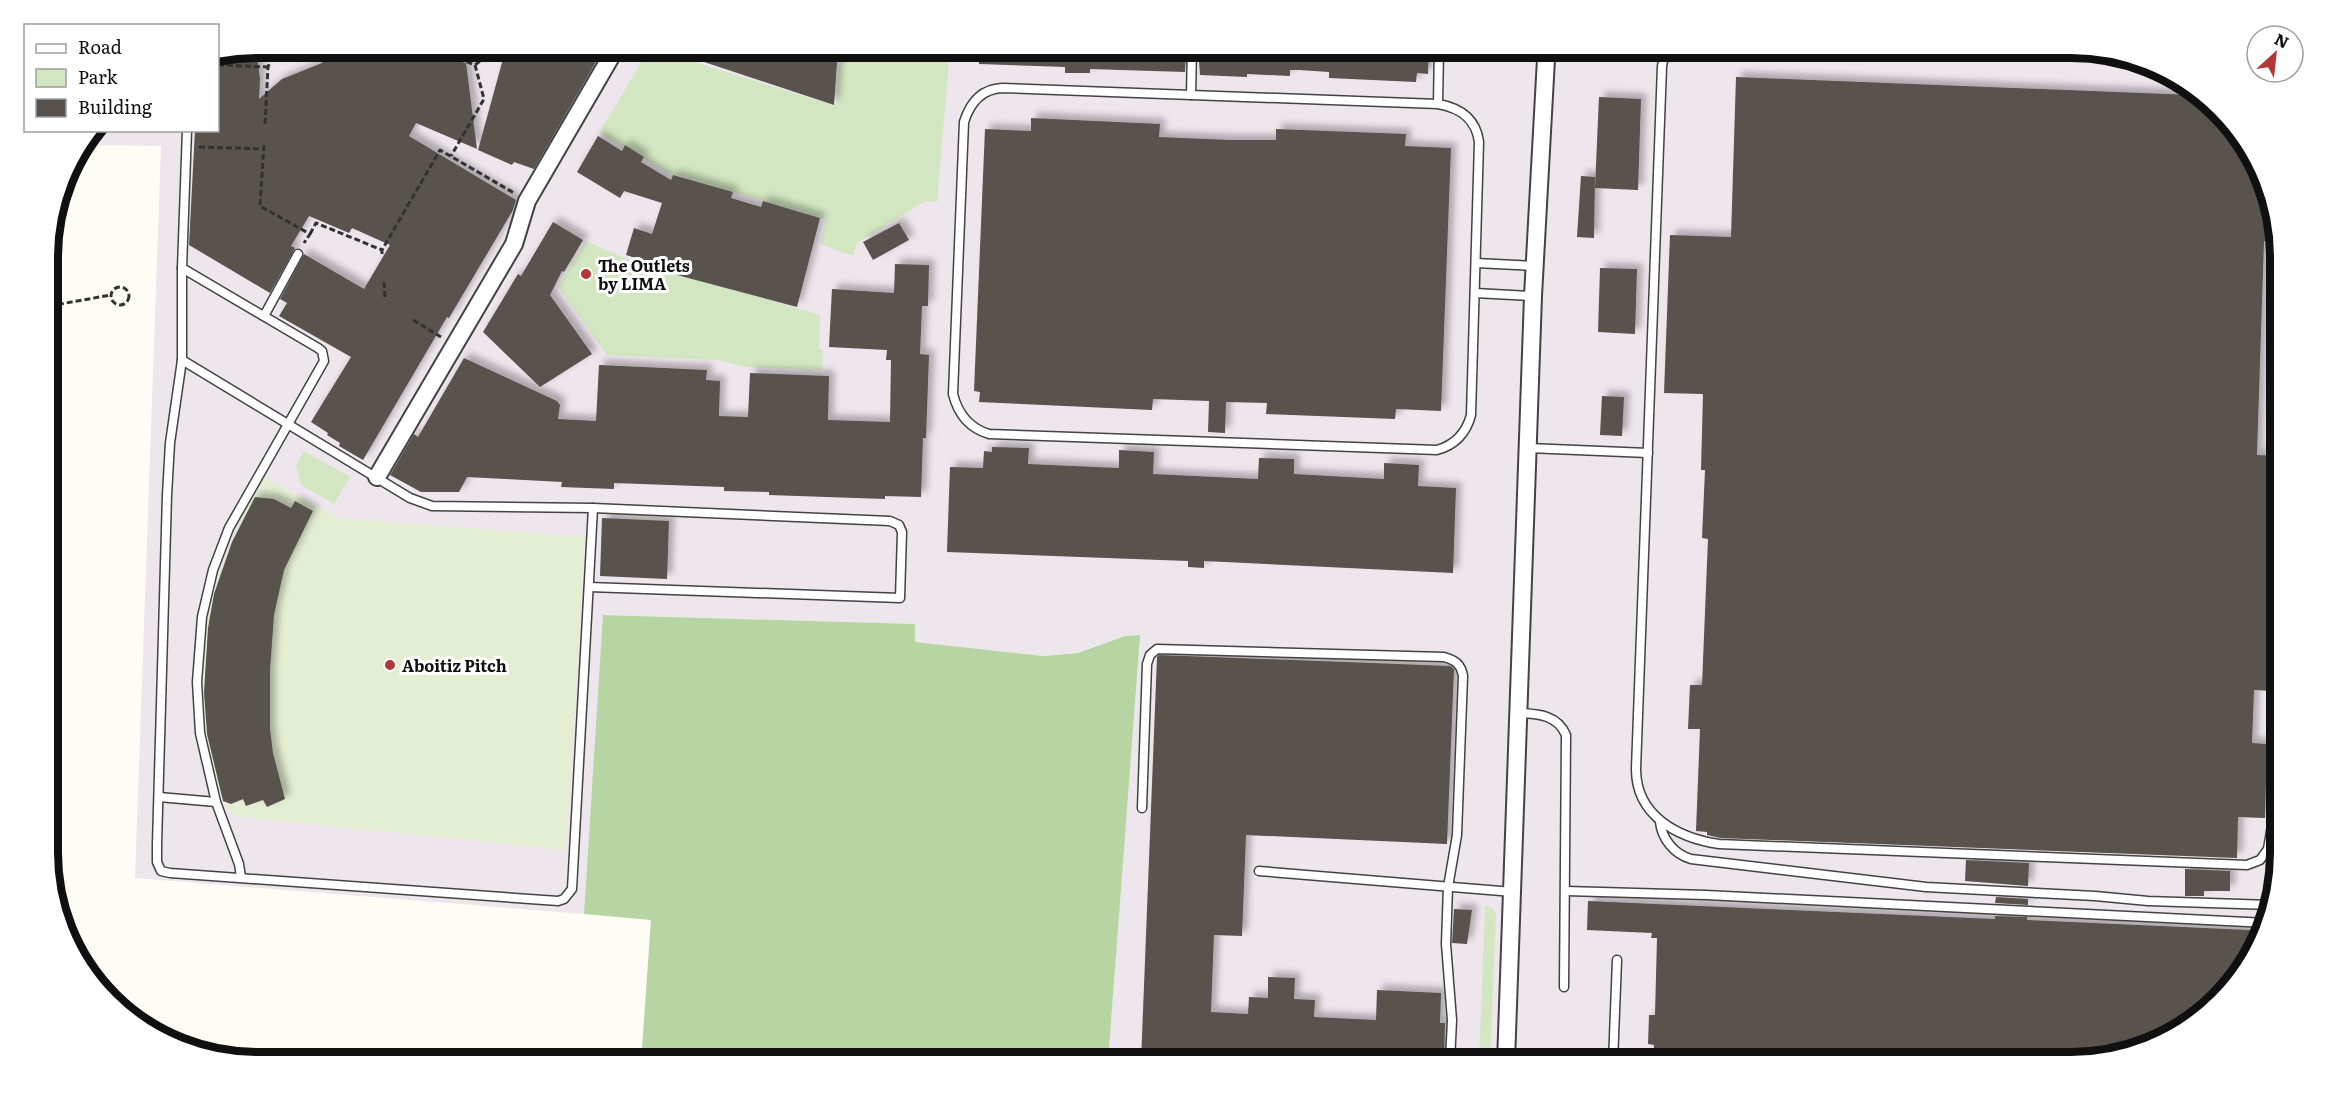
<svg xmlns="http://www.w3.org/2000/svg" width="2329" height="1110" viewBox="0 0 2329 1110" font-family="Literata,serif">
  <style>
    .industrial { fill: #ede6ed }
    .green { fill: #d2e6c1 }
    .forest { fill: #b6d5a2 }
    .pitch { fill: #e3eed2 }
    .building { fill: #58524e; filter: url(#shadow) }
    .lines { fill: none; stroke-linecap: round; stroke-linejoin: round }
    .lane-casing { stroke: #434343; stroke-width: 11 }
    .street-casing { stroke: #434343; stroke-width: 20 }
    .path { stroke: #323232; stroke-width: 3; stroke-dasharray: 6 3; stroke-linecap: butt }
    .lane { stroke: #fff; stroke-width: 8 }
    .street { stroke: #fff; stroke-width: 16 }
    .poi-dot { fill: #b33736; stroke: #fff; stroke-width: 2 }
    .labels { text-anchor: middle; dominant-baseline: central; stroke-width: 6; stroke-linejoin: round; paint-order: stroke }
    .poi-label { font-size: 16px; font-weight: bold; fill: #101010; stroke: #fff; text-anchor: start }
    .rim { fill: none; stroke: #101010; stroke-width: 8 }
  </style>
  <defs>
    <filter id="shadow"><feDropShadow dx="5.5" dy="-5.5" stdDeviation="3" flood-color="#0004"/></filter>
  </defs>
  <rect width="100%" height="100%" fill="#fefdf5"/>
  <polygon class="industrial" points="257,48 2072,48 2152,64 2238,130 2279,230 2281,853 2265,933 2238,980 2188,1027 2085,1062 1108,1062 1139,635 1125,636 1078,653 1044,656 914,642 915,624 604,615 584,914 135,878 161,146 85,145 96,131 218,130 218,56"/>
  <g class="green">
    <polygon points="650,48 832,105 836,104 837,100 840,48 950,48 937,202 925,201 857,243 853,256 820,244 826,219 669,173 599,133"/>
    <polygon points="586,241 624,258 820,315 819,349 823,350 822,370 746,367 718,360 607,355 558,287"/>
    <polygon points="304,451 350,477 334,504 301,485 296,465"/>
    <polygon points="1485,906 1493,909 1496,914 1490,1062 1479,1062"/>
  </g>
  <polygon class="forest" points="603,615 915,624 915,642 1044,656 1078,653 1125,636 1140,635 1108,1062 641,1062 651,920 584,914"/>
  <path class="pitch" d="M264,477L339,518L585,537L566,850L233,816C220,799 215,778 210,757C187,654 213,566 264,477Z"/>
  <g class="building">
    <polygon points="256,48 260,79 259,99 282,79 322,63 321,52 356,48 414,48 414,50 466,63 477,149 416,123 409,136 516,200 513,210 449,318 447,317 363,460 339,446 340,443 327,435 328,433 311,422 351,357 279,316 287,303 280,299 304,254 364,289 390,245 352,228 349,233 309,216 291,246 295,248 270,293 189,245 195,130 218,130 218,56"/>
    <polygon points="506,48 604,48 534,169 514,162 512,165 478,150"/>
    <polygon points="672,48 838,48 834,105 671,51"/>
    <polygon points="979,48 1186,48 1185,72 1090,69 1090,73 1065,73 1065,67 979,64"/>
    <polygon points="1198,48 1429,48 1428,74 1417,73 1416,82 1329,78 1329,72 1299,70 1290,70 1290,76 1247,74 1247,77 1200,75"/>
    <polygon points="1736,77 2193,95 2238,130 2279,230 2279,242 2264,241 2257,455 2280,456 2280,582 2275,691 2254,690 2252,743 2267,744 2265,818 2238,817 2237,858 1720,838 1707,835 1707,832 1696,831 1700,729 1688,729 1690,685 1702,685 1708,539 1702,538 1705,470 1701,470 1703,394 1664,393 1670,235 1731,237"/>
    <polygon points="1599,97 1641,99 1638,190 1595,188"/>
    <polygon points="1031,118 1160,124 1159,137 1230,140 1276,140 1276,129 1406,134 1405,146 1451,148 1441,411 1396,409 1395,419 1266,414 1267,403 1226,402 1225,433 1208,432 1209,401 1153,399 1152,410 979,402 980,392 974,391 985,129 1031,131"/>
    <polygon points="598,136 622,151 625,145 644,157 641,162 671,180 673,175 733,192 731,198 761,207 763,201 820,218 797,307 677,275 679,271 626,255 634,228 652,234 662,203 624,191 620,198 577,172"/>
    <polygon points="1581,176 1595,177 1594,238 1577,237"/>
    <polygon points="553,222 583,240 564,272 562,271 550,295 592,354 540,387 483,332 518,274 521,276"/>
    <polygon points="899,223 909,240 873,260 863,242"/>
    <polygon points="895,264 929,265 928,306 922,306 920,354 929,355 926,438 923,438 921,497 885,496 885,499 769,495 769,492 724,491 724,487 614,483 614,489 561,487 562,482 467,477 459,492 421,492 390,475 414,434 418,437 464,358 557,401 560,405 558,419 596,421 599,365 707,370 706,380 720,381 719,416 748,417 750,373 829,376 828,420 890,422 891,360 886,360 887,350 829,347 832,289 894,293"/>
    <polygon points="1600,268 1637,269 1635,334 1598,332"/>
    <polygon points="1602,396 1624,397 1622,436 1600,435"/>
    <polygon points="992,447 1029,448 1028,464 1119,468 1119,450 1154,452 1153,474 1258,479 1259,458 1294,459 1294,474 1384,479 1384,463 1419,465 1418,486 1456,488 1453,573 1204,561 1204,568 1188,567 1188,561 947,552 950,467 983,468 984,451 992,452"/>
    <polygon points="255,497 274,499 291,508 295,501 313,511 284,570 274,615 270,671 270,729 273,753 285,799 267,807 263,800 246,806 243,799 231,804 223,801 207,734 204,692 208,628 214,594 232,542"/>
    <polygon points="602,518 669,521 667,579 600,576"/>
    <polygon points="1159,655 1450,666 1454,669 1447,844 1246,835 1242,936 1214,935 1211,1012 1248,1014 1249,997 1268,998 1268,977 1295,978 1294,999 1315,1000 1314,1017 1376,1020 1377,990 1441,993 1440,1023 1445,1023 1444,1062 1141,1062 1157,657"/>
    <polygon points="1966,860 2029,863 2028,886 1965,881"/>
    <polygon points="2185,869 2230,871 2230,891 2204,891 2204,896 2185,896"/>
    <polygon points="1996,897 2028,899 2028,905 1995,903"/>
    <polygon points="1588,901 1995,919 1995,916 2027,917 2027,920 2250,930 2249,961 2238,980 2188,1027 2085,1062 1653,1062 1654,1045 1648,1044 1649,1015 1655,1015 1657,938 1651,938 1652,933 1587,930"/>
    <polygon points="1454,909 1472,910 1467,944 1452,943"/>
  </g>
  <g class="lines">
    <g class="lane-casing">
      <g id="lane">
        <path d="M1666,48L1662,66L1636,769C1636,816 1678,838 1719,844L2247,865L2260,860L2268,849L2281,773"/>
        <polyline points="2123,58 2130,63 2154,65"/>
        <path d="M1002,88L1438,104C1461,108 1476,119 1479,142L1471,415C1466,434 1455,445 1437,450L989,434C969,428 958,414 953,394L964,122C970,103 981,89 1002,88Z"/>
        <polyline points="1191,95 1192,48"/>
        <polyline points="1438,104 1439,48"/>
        <polyline points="187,130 182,268 182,360 170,443 167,495 157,844 157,862 161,871 170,873 558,901 564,899 572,889 593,508"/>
        <polyline points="1476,263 1534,266"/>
        <polyline points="182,268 318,348 322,351 324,361 229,528 213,570 202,617 197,682 200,733 216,802 239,864 241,877"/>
        <polyline points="1475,293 1533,296"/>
        <polyline points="264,316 298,254"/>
        <polyline points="182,360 410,498 432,506 593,508 890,521 899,525 902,532 900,598 589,587"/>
        <polyline points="1528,448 1648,453"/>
        <path d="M1518,713C1537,714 1557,714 1566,735L1564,987"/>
        <polyline points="159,797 216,802"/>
        <path d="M1142,808L1147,664L1150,655L1157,649L1444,657C1455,660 1461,664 1463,676L1457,835L1448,887L1446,944L1452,1020L1450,1062"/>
        <path d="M1660,822C1662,839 1674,854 1691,859L1926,887L2095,896L2148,901L2271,905"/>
        <polyline points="1259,871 1513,892"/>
        <polyline points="1566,891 1706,895 2267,923"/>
        <polyline points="1613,1062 1617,960"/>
      </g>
    </g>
    <g class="street-casing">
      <g id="street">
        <polyline points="377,477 514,244 527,201 616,48"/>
        <polyline points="1506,1062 1533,296 1546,59 1551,48"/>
      </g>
    </g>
    <g class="path">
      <polyline points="433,48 447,54"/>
      <polyline points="447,48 447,54 475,65 484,99 451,156"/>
      <polyline points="218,65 268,67"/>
      <polyline points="475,65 497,48"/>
      <polyline points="265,124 268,67 275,48"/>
      <polyline points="264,145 260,206 310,234 304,243"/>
      <polyline points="199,147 264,149"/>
      <polyline points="310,234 316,223 382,250"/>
      <polyline points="382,254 382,250 440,150 514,193"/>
      <polyline points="384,282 385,300"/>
      <circle cx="120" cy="296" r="9"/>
      <polyline points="49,306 111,295"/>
      <polyline points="413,320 441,337"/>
    </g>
    <use href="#lane" class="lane"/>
    <use href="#street" class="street"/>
  </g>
  <g class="poi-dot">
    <circle cx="586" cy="274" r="6"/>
    <circle cx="390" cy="665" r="6"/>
  </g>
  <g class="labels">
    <g class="poi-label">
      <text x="598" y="265">The Outlets<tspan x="598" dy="18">by LIMA</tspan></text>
      <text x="402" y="665">Aboitiz Pitch</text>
    </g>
  </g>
  <path d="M0 0H2329V1110H0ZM257 58H2071A199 199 0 0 1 2270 257V853A199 199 0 0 1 2071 1052H257A199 199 0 0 1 58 853V257A199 199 0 0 1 257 58Z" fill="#fff" fill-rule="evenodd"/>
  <path class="rim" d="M257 58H2071A199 199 0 0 1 2270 257V853A199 199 0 0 1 2071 1052H257A199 199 0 0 1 58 853V257A199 199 0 0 1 257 58Z"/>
  <rect x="24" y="24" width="195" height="108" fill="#ffffff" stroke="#9f9f9f" stroke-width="1.5"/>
  <rect x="36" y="44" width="30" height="9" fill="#ffffff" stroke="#9f9f9f" stroke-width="1.5"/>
  <text x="78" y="54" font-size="18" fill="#101010">Road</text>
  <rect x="36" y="69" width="30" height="18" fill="#d2e6c1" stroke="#9f9f9f" stroke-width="1.5"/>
  <text x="78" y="84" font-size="18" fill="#101010">Park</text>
  <rect x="36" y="99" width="30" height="18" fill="#58524e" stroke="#9f9f9f" stroke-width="1.5"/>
  <text x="78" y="114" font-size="18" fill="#101010">Building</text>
  <g transform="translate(2275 54) rotate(27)"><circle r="28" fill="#ffffff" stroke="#9f9f9f" stroke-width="1.5"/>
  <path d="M0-4.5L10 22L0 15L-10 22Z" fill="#b33736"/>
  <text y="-9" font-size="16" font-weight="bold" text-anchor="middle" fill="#101010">N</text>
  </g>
</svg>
